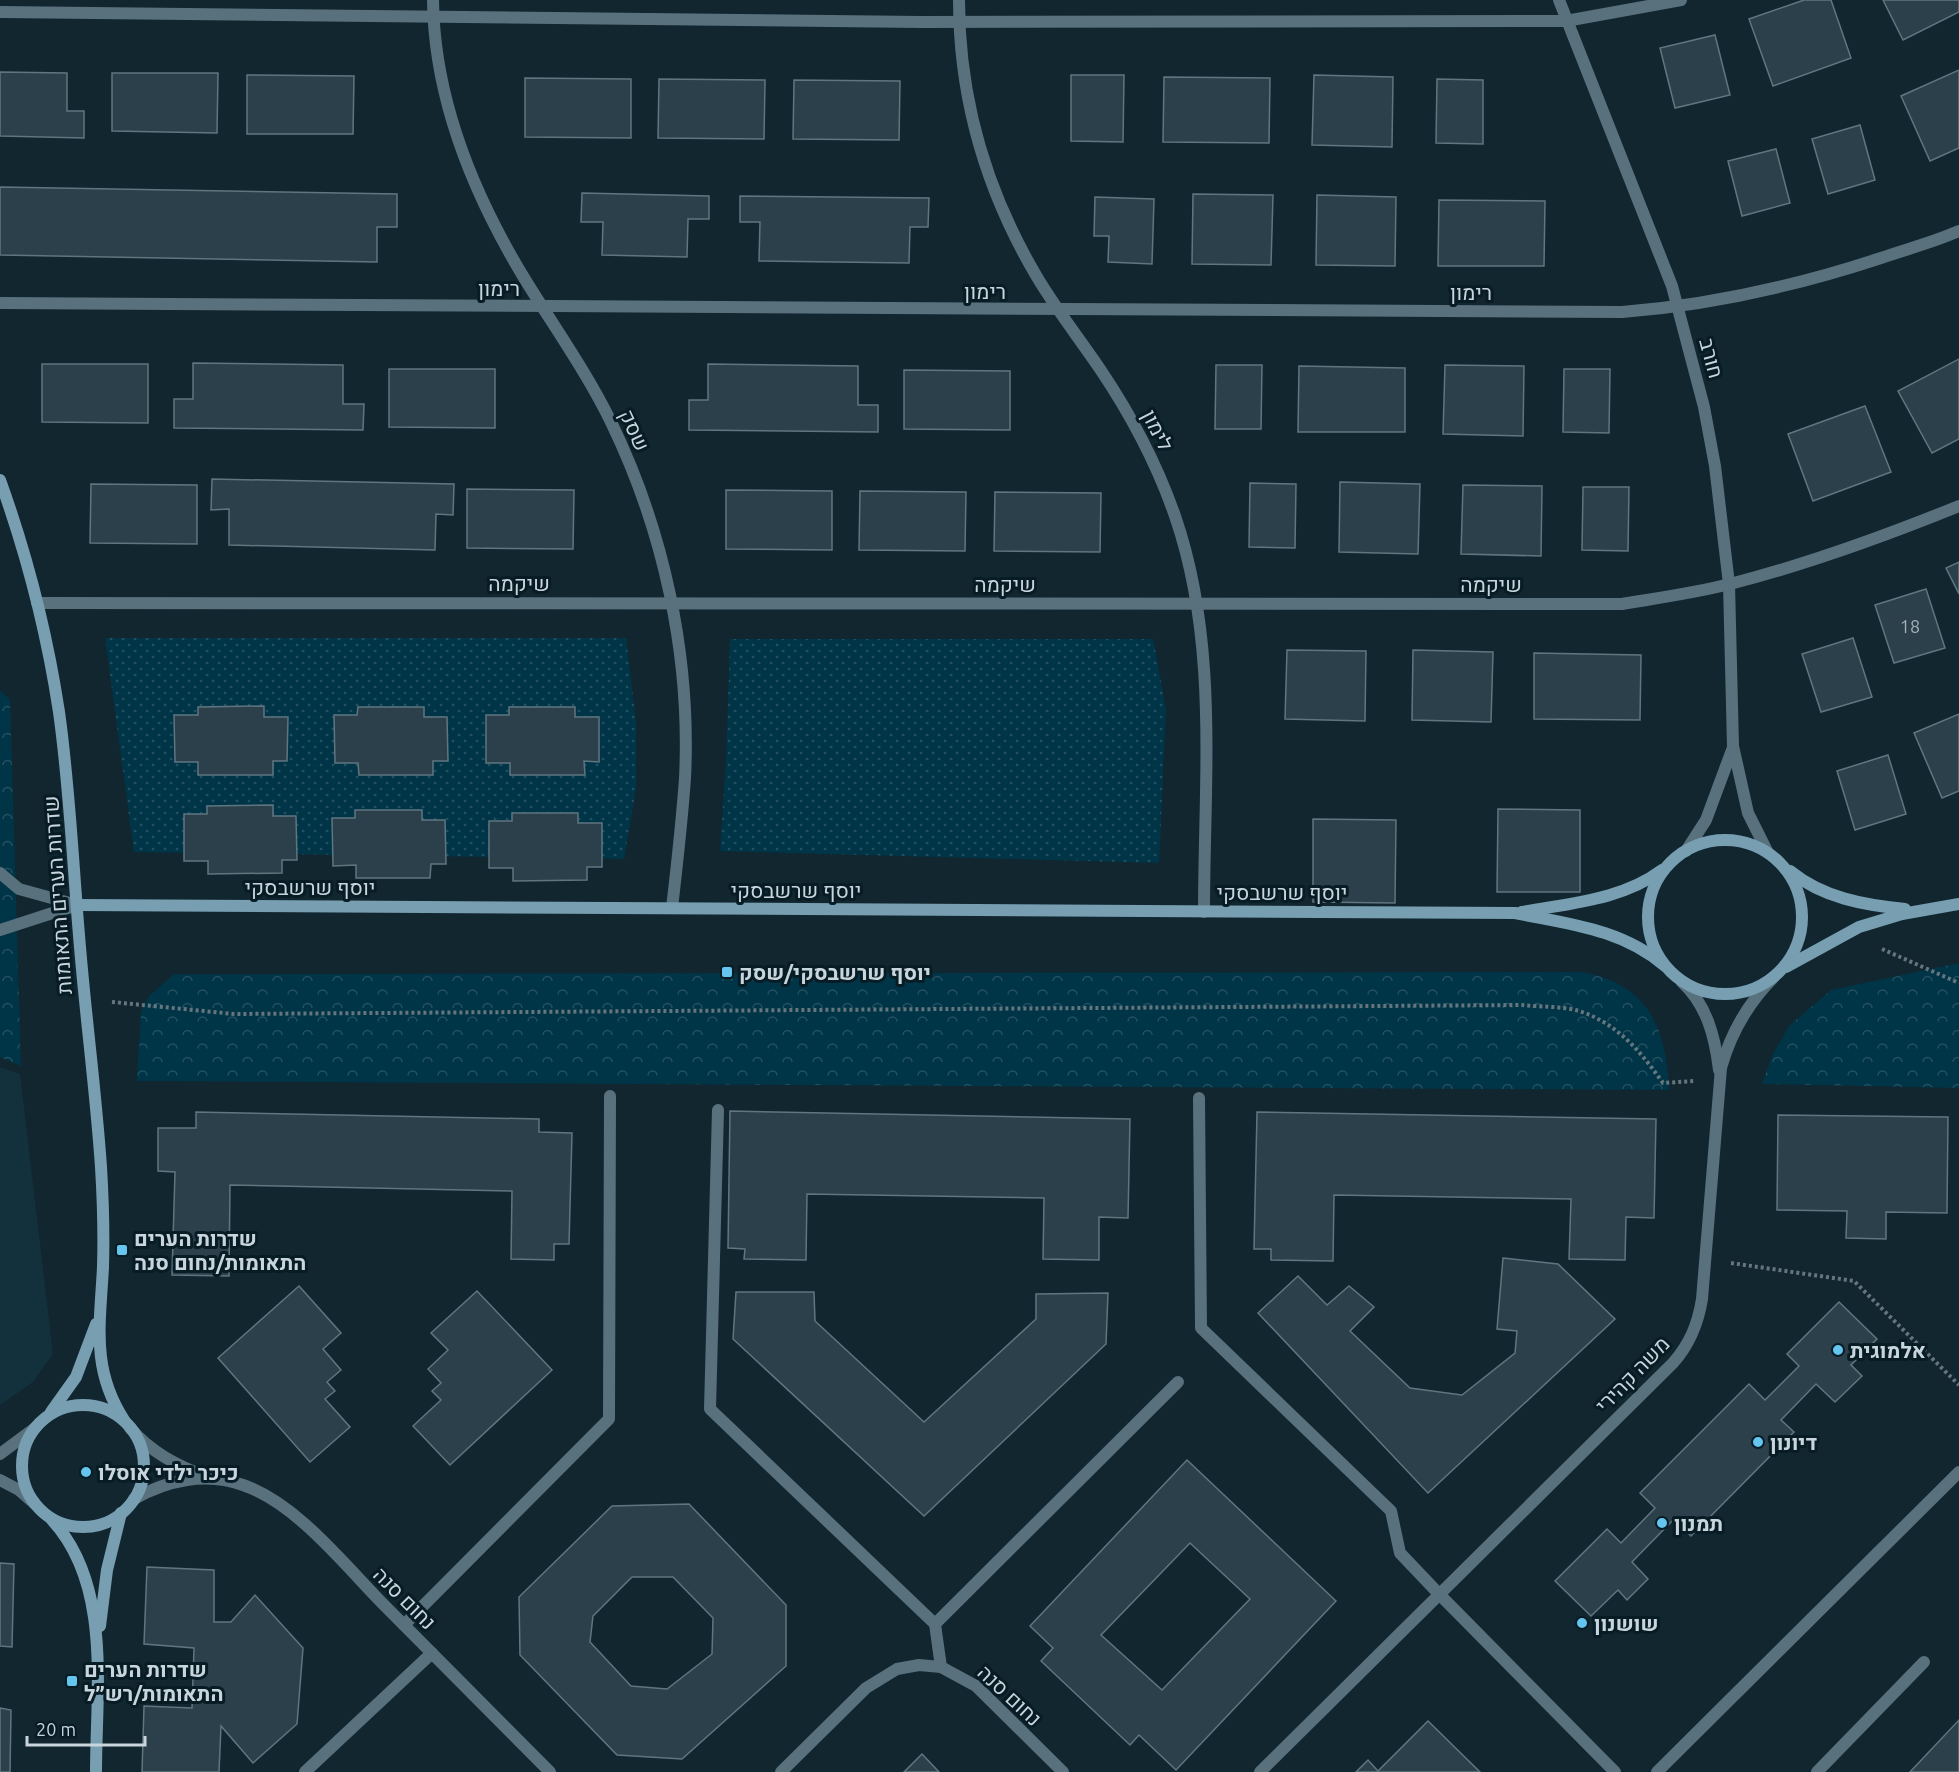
<svg xmlns="http://www.w3.org/2000/svg" width="1959" height="1772" viewBox="0 0 1959 1772" font-family="Ubuntu,Heebo,sans-serif">
  <style>
    .built { fill: #13303d }
    .grass { fill: url(#grass-dots) }
    .park { fill: url(#park-crowns) }
    .building { fill: #2b404a; stroke: #5f7681; stroke-width: 1.5; fill-rule: evenodd }
    .lines { fill: none; stroke-linecap: round; stroke-linejoin: round }
    .path { stroke: #65767e; stroke-width: 4; stroke-dasharray: 3 3; stroke-linecap: butt }
    .lane { stroke: #59717d; stroke-width: 12 }
    .street { stroke: #59717d; stroke-width: 12 }
    .secondary { stroke: #779eb1; stroke-width: 12 }
    .poi-dot { fill: #64c5ee; stroke: #071c25; stroke-width: 2 }
    .labels { text-anchor: middle; dominant-baseline: central; stroke-width: 6; stroke-linejoin: round; paint-order: stroke }
    .number-label { font-size: 18px; fill: #a2b0b8 }
    .street-label { font-size: 21px; fill: #c9d5dc; stroke: #071c25 }
    .poi-label { font-size: 21px; font-weight: bold; fill: #c9d5dc; stroke: #071c25; text-anchor: start }
  </style>
  <defs>
    <pattern id="grass-dots" width="8" height="8" patternUnits="userSpaceOnUse" patternTransform="scale(1.5)"><rect width="8" height="8" fill="#003447"/><path d="M2 2h.1M6 6h.1" fill="none" stroke="#245061" stroke-width="1.8" stroke-linecap="round"/></pattern>
    <pattern id="park-crowns" width="20" height="18" patternUnits="userSpaceOnUse" patternTransform="scale(1.5)"><rect width="20" height="18" fill="#003447"/><path d="M2 6a3 3 0 1 1 6 0M12 15a3 3 0 1 1 6 0" fill="none" stroke="#245061"/></pattern>
  </defs>
  <rect width="100%" height="100%" fill="#11262f"/>
  <polygon class="built" points="0,1067 20,1074 53,1354 33,1382 0,1405"/>
  <g class="grass">
    <polygon points="105,638 626,638 636,722 636,788 624,859 134,852"/>
    <polygon points="730,639 1153,639 1166,709 1159,863 720,851 726,760"/>
  </g>
  <g class="park">
    <polygon points="0,690 10,700 21,1066 0,1057"/>
    <polygon points="1959,963 1959,1088 1762,1084 1773,1054 1789,1026 1831,990"/>
    <path d="M1582,972C1649,984 1666,1028 1669,1090L137,1081L141,1011L149,996L174,974Z"/>
  </g>
  <g class="building">
    <polygon points="1804,0 1831,0 1851,58 1773,86 1749,19"/>
    <polygon points="1883,0 1959,0 1959,12 1903,40"/>
    <polygon points="1715,35 1730,95 1675,108 1660,48"/>
    <polygon points="1959,70 1959,148 1930,161 1901,96"/>
    <polygon points="0,72 67,73 67,111 84,111 84,138 0,136"/>
    <polygon points="112,73 218,73 217,133 112,131"/>
    <polygon points="247,75 354,76 353,134 247,134"/>
    <polygon points="1071,75 1124,75 1123,142 1071,141"/>
    <polygon points="1314,75 1393,77 1392,147 1312,145"/>
    <polygon points="1164,77 1270,78 1269,143 1163,142"/>
    <polygon points="525,78 631,79 631,138 525,137"/>
    <polygon points="659,79 765,80 764,139 658,138"/>
    <polygon points="1437,79 1483,80 1483,144 1436,143"/>
    <polygon points="794,80 900,81 899,140 793,139"/>
    <polygon points="1860,125 1875,180 1828,194 1812,139"/>
    <polygon points="1776,149 1790,203 1742,216 1728,161"/>
    <polygon points="0,187 397,194 397,227 377,227 377,262 0,255"/>
    <polygon points="582,193 709,196 709,219 688,219 687,257 602,255 603,222 581,222"/>
    <polygon points="1193,194 1273,195 1271,265 1192,264"/>
    <polygon points="1317,195 1396,197 1395,266 1316,265"/>
    <polygon points="740,196 929,198 928,227 910,227 909,263 759,261 760,222 740,222"/>
    <polygon points="1095,197 1154,199 1152,264 1108,262 1109,236 1094,236"/>
    <polygon points="1439,200 1545,201 1544,266 1438,266"/>
    <polygon points="1959,359 1959,439 1932,453 1898,391"/>
    <polygon points="193,363 343,365 343,404 364,404 363,430 174,428 174,399 193,399"/>
    <polygon points="42,364 148,364 148,423 42,422"/>
    <polygon points="708,364 858,366 858,405 878,405 878,432 689,430 689,400 708,400"/>
    <polygon points="1216,365 1262,365 1261,429 1215,429"/>
    <polygon points="1445,365 1524,366 1523,436 1443,434"/>
    <polygon points="1299,366 1405,368 1405,432 1298,432"/>
    <polygon points="389,369 495,369 495,428 389,427"/>
    <polygon points="1564,369 1610,369 1609,433 1563,432"/>
    <polygon points="904,370 1010,371 1010,430 904,429"/>
    <polygon points="1865,406 1891,472 1813,501 1788,434"/>
    <polygon points="212,479 454,484 453,515 436,514 435,550 229,545 229,509 211,510"/>
    <polygon points="1340,482 1420,484 1418,554 1339,552"/>
    <polygon points="1250,483 1296,484 1295,548 1249,547"/>
    <polygon points="91,484 197,485 197,544 90,543"/>
    <polygon points="1463,485 1542,486 1541,556 1461,554"/>
    <polygon points="1583,487 1629,487 1628,551 1582,550"/>
    <polygon points="467,489 574,490 573,549 467,548"/>
    <polygon points="726,490 832,491 832,550 726,549"/>
    <polygon points="860,491 966,492 965,551 859,550"/>
    <polygon points="995,492 1101,493 1100,552 994,551"/>
    <polygon points="1959,562 1959,594 1946,568"/>
    <polygon points="1926,589 1945,648 1894,663 1875,605"/>
    <polygon points="1853,638 1872,697 1821,712 1802,654"/>
    <polygon points="1287,650 1366,651 1365,721 1285,719"/>
    <polygon points="1413,650 1493,652 1491,722 1412,720"/>
    <polygon points="1534,653 1641,655 1640,720 1534,719"/>
    <polygon points="264,706 264,717 288,717 287,761 273,761 273,775 198,775 198,762 175,762 174,715 198,715 198,707"/>
    <polygon points="358,707 424,707 424,717 447,717 448,761 433,761 433,775 359,775 358,763 335,763 334,715 357,715"/>
    <polygon points="509,707 575,707 575,717 599,717 599,762 584,761 585,775 510,775 510,763 486,763 486,715 509,715"/>
    <polygon points="1959,714 1959,791 1942,798 1914,733"/>
    <polygon points="1888,755 1906,814 1855,830 1837,771"/>
    <polygon points="273,805 273,816 296,816 297,860 282,860 282,873 208,874 208,861 184,861 184,814 207,814 207,806"/>
    <polygon points="1498,809 1580,810 1580,892 1497,892"/>
    <polygon points="355,810 422,810 422,820 445,820 446,864 431,864 430,878 356,878 356,865 333,866 332,818 355,818"/>
    <polygon points="512,813 578,813 578,823 602,823 602,867 587,867 587,880 513,881 513,868 489,868 489,821 512,821"/>
    <polygon points="1313,819 1396,820 1395,903 1313,902"/>
    <polygon points="730,1111 1130,1119 1128,1218 1099,1217 1099,1260 1043,1259 1044,1198 807,1194 806,1260 744,1259 745,1249 728,1248"/>
    <polygon points="196,1112 539,1119 539,1132 572,1133 569,1244 554,1244 554,1260 511,1259 512,1191 230,1185 229,1276 172,1275 175,1172 158,1171 158,1128 196,1128"/>
    <polygon points="1257,1112 1656,1119 1654,1218 1626,1217 1625,1260 1569,1259 1571,1199 1334,1195 1333,1261 1271,1260 1271,1249 1254,1249"/>
    <polygon points="1778,1115 1948,1117 1947,1213 1886,1212 1886,1239 1846,1238 1847,1211 1777,1210"/>
    <polygon points="1503,1258 1558,1264 1615,1319 1428,1493 1258,1313 1298,1276 1327,1305 1349,1286 1374,1307 1350,1331 1410,1388 1462,1395 1515,1353 1517,1331 1497,1329"/>
    <polygon points="299,1286 341,1333 323,1349 341,1370 327,1382 335,1391 325,1399 350,1427 310,1462 218,1358"/>
    <polygon points="477,1291 552,1370 450,1465 413,1426 441,1400 432,1391 441,1383 428,1369 448,1350 431,1333"/>
    <polygon points="736,1292 814,1292 815,1321 924,1422 1036,1319 1036,1294 1108,1293 1106,1344 924,1516 733,1339"/>
    <polygon points="1839,1302 1877,1339 1851,1365 1862,1376 1835,1402 1816,1384 1781,1420 1794,1432 1691,1536 1674,1519 1632,1562 1648,1579 1627,1600 1618,1590 1591,1616 1555,1581 1607,1529 1621,1543 1655,1508 1640,1493 1749,1384 1765,1400 1799,1366 1787,1354"/>
    <path d="M1187,1460L1336,1601L1176,1770L1139,1735L1130,1745L1041,1661L1053,1648L1030,1626ZM1190,1543L1250,1599L1162,1690L1101,1635Z"/>
    <path d="M689,1504L786,1605V1666L682,1759L617,1755L520,1655L519,1597L612,1506ZM632,1577H673L713,1618L712,1654L667,1689L631,1686L590,1642L593,1616Z"/>
    <polygon points="0,1563 14,1564 12,1647 0,1646"/>
    <polygon points="147,1567 214,1570 214,1622 231,1622 255,1595 303,1648 297,1724 253,1763 221,1726 219,1772 142,1772 144,1706 192,1708 194,1648 144,1644"/>
    <polygon points="0,1708 11,1710 10,1772 0,1772"/>
    <polygon points="1959,1720 1959,1772 1910,1772"/>
    <polygon points="1428,1721 1480,1772 1356,1772 1368,1760 1378,1771"/>
    <polygon points="922,1754 939,1772 904,1772"/>
  </g>
  <g class="lines">
    <g class="path">
      <polyline points="1882,949 1959,983"/>
      <path d="M112,1002L234,1014L1522,1005C1540,1007 1562,1006 1579,1011C1617,1023 1641,1052 1663,1083L1695,1081"/>
      <polyline points="1731,1263 1854,1281 1959,1385"/>
    </g>
    <g class="lane">
      <polyline points="0,930 77,905"/>
      <polyline points="1199,1098 1201,1328 1391,1511 1400,1553 1439,1594"/>
      <polyline points="718,1110 710,1409 935,1624 941,1667"/>
      <polyline points="935,1624 1178,1382"/>
      <polyline points="404,1625 609,1419 610,1096"/>
      <polyline points="305,1772 432,1653"/>
      <polyline points="1657,1772 1959,1472"/>
      <polyline points="1817,1772 1924,1662"/>
    </g>
    <g class="street">
      <path d="M433,0C434,101 474,196 526,281C555,328 587,373 611,422C664,531 691,657 685,778C682,822 677,865 672,908"/>
      <path d="M959,0C959,100 986,191 1037,277C1056,309 1079,338 1100,369C1131,415 1157,464 1175,516C1219,643 1204,780 1204,912"/>
      <polyline points="1559,0 1672,286 1704,407 1715,466 1729,584 1733,746 1748,813 1768,853"/>
      <polyline points="0,12 921,22 1566,21 1681,0"/>
      <path d="M0,303L1622,312C1712,305 1796,286 1881,258C1907,249 1934,242 1959,231"/>
      <path d="M37,603L1622,604C1658,598 1694,593 1730,584C1808,564 1885,536 1959,506"/>
      <polyline points="1686,851 1706,820 1732,750"/>
      <polyline points="0,873 19,889 77,905"/>
      <path d="M1682,982C1707,1005 1715,1037 1719,1070"/>
      <path d="M130,1428C152,1453 176,1465 207,1477"/>
      <polyline points="0,1454 35,1428"/>
      <polyline points="0,1480 19,1490 35,1504"/>
      <path d="M134,1499C167,1480 206,1472 243,1485C298,1504 346,1567 387,1608C441,1663 496,1717 550,1772"/>
      <polyline points="1439,1594 1615,1772"/>
      <polyline points="781,1772 866,1688 897,1669 919,1665 941,1667 976,1686 1063,1772"/>
      <path d="M1260,1772L1673,1363C1690,1344 1698,1324 1702,1299L1721,1068C1731,1032 1748,1003 1774,977"/>
    </g>
    <g class="secondary">
      <path d="M0,480C27,555 47,633 59,712C70,790 73,868 80,947C86,1020 96,1093 101,1167C103,1200 104,1234 103,1267C100,1325 91,1369 124,1420"/>
      <circle cx="1725" cy="917" r="77"/>
      <path d="M1790,871C1823,898 1864,905 1905,909"/>
      <path d="M77,905L1515,913C1569,924 1622,929 1665,966"/>
      <path d="M1522,912C1570,903 1622,900 1662,870"/>
      <polyline points="1786,967 1859,927 1902,914 1959,904"/>
      <circle cx="83" cy="1466" r="61"/>
      <polyline points="51,1412 76,1377 96,1324"/>
      <path d="M52,1520C112,1585 96,1690 96,1772"/>
      <polyline points="100,1626 107,1570 121,1513"/>
    </g>
  </g>
  <g class="poi-dot">
    <rect x="721" y="966" width="12" height="12" rx="3"/>
    <rect x="116" y="1244" width="12" height="12" rx="3"/>
    <circle cx="1838" cy="1350" r="6"/>
    <circle cx="1758" cy="1442" r="6"/>
    <circle cx="86" cy="1472" r="6"/>
    <circle cx="1662" cy="1523" r="6"/>
    <circle cx="1582" cy="1623" r="6"/>
    <rect x="66" y="1675" width="12" height="12" rx="3"/>
  </g>
  <g class="labels">
    <g class="number-label">
      <text x="1910" y="626">18</text>
    </g>
    <g class="street-label">
      <text x="499" y="288">רימון</text>
      <text x="985" y="291">רימון</text>
      <text x="1471" y="292">רימון</text>
      <text transform="translate(1712 358) rotate(75)">חורב</text>
      <text transform="translate(635 430) rotate(65)">שסק</text>
      <text transform="translate(1158 430) rotate(63)">לימון</text>
      <text x="519" y="583">שיקמה</text>
      <text x="1005" y="584">שיקמה</text>
      <text x="1491" y="584">שיקמה</text>
      <text x="310" y="887">יוסף שרשבסקי</text>
      <text x="796" y="890">יוסף שרשבסקי</text>
      <text x="1282" y="892">יוסף שרשבסקי</text>
      <text transform="translate(57 895) rotate(-94)">שדרות הערים התאומות</text>
      <text transform="translate(1632 1374) rotate(-46)">משה קהירי</text>
      <text transform="translate(405 1598) rotate(45)">נחום סנה</text>
      <text transform="translate(1010 1695) rotate(43)">נחום סנה</text>
    </g>
    <g class="poi-label">
      <text x="739" y="972">יוסף שרשבסקי/שסק</text>
      <text x="134" y="1238">שדרות הערים<tspan x="134" dy="24">התאומות/נחום סנה</tspan></text>
      <text x="1850" y="1350">אלמוגית</text>
      <text x="1770" y="1442">דיונון</text>
      <text x="98" y="1472">כיכר ילדי אוסלו</text>
      <text x="1674" y="1523">תמנון</text>
      <text x="1594" y="1623">שושנון</text>
      <text x="84" y="1669">שדרות הערים<tspan x="84" dy="24">התאומות/רש״ל</tspan></text>
    </g>
  </g>
  <path d="M27 1736v9h118v-9" fill="none" stroke="#c9d5dc" stroke-width="3"/>
  <text x="36" y="1736" font-size="18" fill="#c9d5dc" stroke="#071c25" stroke-width="4.5" paint-order="stroke">20 m</text>
</svg>
